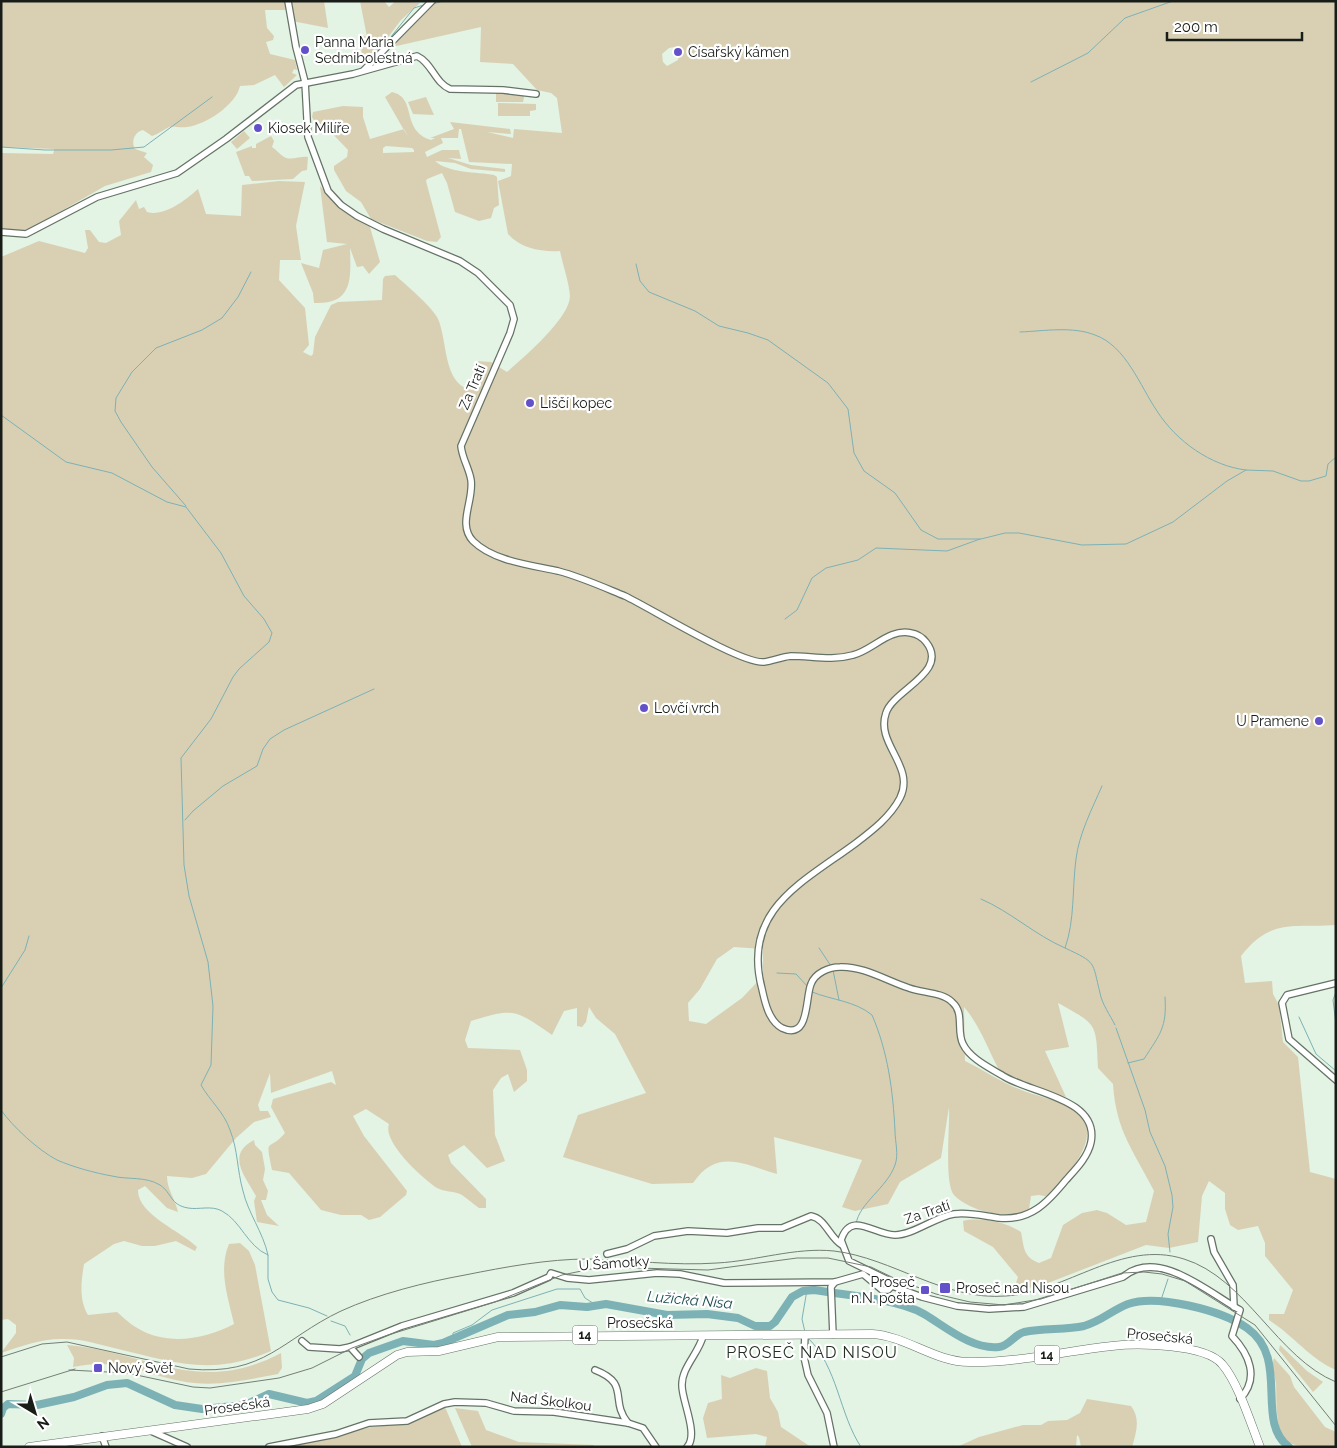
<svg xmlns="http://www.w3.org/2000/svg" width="1337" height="1448" viewBox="0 0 1337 1448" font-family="Raleway,sans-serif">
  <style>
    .green { fill: #d9d0b4; fill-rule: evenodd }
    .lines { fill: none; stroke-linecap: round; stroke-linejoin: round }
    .stream { stroke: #7cb1b5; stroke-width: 1 }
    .river { stroke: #7cb1b5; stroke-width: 8 }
    .minor-casing { stroke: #657366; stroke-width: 8 }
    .major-casing { stroke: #657366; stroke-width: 9 }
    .minor { stroke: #fff; stroke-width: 5.5 }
    .major { stroke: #fff; stroke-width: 8 }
    .tram { stroke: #757f75; stroke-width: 1 }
    .rail { stroke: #757f75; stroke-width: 1 }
    .poi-dot { fill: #6351ca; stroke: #fff; stroke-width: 2 }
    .labels { text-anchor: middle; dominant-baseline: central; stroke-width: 4.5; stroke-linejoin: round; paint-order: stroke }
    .shield { fill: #fff; stroke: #5d615d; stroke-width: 1 }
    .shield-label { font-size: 12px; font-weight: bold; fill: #181d18 }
    .poi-label { font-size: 14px; fill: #181d18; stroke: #fff; text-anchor: start }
    .street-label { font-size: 14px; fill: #181d18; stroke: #fff }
    .water-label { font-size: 15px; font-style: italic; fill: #1d4c50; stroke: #fff }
    .quarter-label { font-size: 16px; letter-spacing: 1px; fill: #253025; stroke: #fff }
  </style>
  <rect width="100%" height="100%" fill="#e3f3e4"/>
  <g class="green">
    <path d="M1,1H285L286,10H265L267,28L274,36L273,40L266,42L270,54L295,60L297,70L294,69L292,73L297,75L284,87L275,75L254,85L240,86C236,105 205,125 187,127C181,128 172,126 169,127C163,130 158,134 152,136L143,130C134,132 131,142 135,149L147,153L144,157L153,165L151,172L105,186L30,229L22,231L1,228V153L53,154L54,151V149L1,147Z"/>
    <polygon points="290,1 324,1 328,28 292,21"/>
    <polygon points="360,1 384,1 389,7 396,1 420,3 401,20 383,44 382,49 363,68 360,34 367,37"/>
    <path d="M436,1H1336V925C1292,928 1271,918 1241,956L1245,983L1272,981L1273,994L1279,1005L1283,1042L1298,1057L1310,1172L1336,1179V1370C1309,1358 1293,1335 1269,1320V1314H1284L1293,1290L1265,1256V1243L1258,1226L1238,1230L1230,1225L1225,1209V1193L1209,1181L1202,1196L1198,1242L1169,1248L1146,1245L1048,1283L1013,1292L1018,1277L993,1247L964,1231L963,1221C980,1217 1006,1222 1021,1232C1024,1247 1023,1257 1039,1263L1051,1258L1063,1225L1082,1213L1097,1210L1107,1213L1126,1225L1146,1222L1154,1191C1134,1151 1116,1132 1113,1084L1098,1068C1096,1023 1098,1025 1058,1003L1069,1047L1045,1051L1066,1097C1052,1094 1005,1081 998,1068C988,1049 979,1024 964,1007L965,1061C984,1070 1000,1082 1019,1089C1035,1096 1052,1098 1067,1106C1113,1129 1068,1173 1049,1197L1039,1195L1031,1196L1029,1209C1016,1217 1001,1215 987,1212C977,1210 961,1203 954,1195C944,1184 950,1125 949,1107L941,1158L900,1182L888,1204L855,1211L842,1207L862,1160L774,1137L777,1174C743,1164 717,1148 693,1183L652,1184L563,1157L578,1115L646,1093L615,1034L596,1018L589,1007L586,1022L582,1027L577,1026V1008L564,1011L552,1035C515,1009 514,1008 471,1021L465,1040L468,1048L520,1050L527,1070V1081L514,1092L508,1074L501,1078L493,1090L495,1135L505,1161L487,1168L464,1145L448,1155L451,1163L486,1199V1208H479C473,1204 466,1197 460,1194C452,1191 445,1192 437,1188C423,1179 382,1142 389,1124L366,1109L353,1116L364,1136L407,1191L406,1195L380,1217L369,1220L361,1215H341L321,1210L289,1173L272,1170C265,1135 268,1153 285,1133L271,1107L273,1099L331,1082L336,1085L332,1071L271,1093L270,1073L258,1105L260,1111H268L271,1117L254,1122L236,1138L206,1174L192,1178L167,1176C167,1190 175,1198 178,1212L167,1208L145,1186L138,1190C137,1214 182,1232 197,1247L195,1251L176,1241L155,1246H142L124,1241L114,1244L84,1264C81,1282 79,1300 88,1315L117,1312C124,1318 131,1325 139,1329C168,1346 206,1339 234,1324C228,1297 218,1270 229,1244L240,1243L249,1251L255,1265L271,1351C211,1377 174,1362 114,1348C98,1344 82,1339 65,1339C43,1338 22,1346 1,1353L16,1333V1325L8,1319L1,1320V257L39,241L85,253L88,248L85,230H90L99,242L106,243L121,235L119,221L136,200L139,209L144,207L147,212C164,217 186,200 198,189L206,214L241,216L242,185L279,181L305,182L296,226L301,260H280L279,280L305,308L309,345L303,352L311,356L313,354L315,337L331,305L338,302L382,300L383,279L385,276L395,275C406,285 430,305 437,317C448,337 442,385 472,390L476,361L491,362L507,372C523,358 570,318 570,296C569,282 563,266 560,251C542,252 521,249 508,234L498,181L511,176L512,164L469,162L461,129H459L458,138H441L443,143L425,152L427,157L442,150H459L461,159L448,158L471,165L505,169V172L471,169L455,163L435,161C448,173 477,172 494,175L497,177L499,205L494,208L491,218L479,221L455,212L447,183L442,173L427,179L426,181L441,237L437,242L427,241L371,219L361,202L346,191L334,170V166L347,157L348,150L329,130L318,127L312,117L313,112L343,106L363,107V117L370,139L404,129L408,137L385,97L392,92C418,98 400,130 431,140L435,138H430L454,129L450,122L510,129L511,134L487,132L513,138L514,129L562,133L557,98L551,93L537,90L513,64L480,62L481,27L392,47ZM675,47L679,53L678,60L667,66L663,62L662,54L669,48ZM386,146L412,148L414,150V152L383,153V148ZM734,947L763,949V976L742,998L706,1024L689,1021L688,1003L700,989L717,959Z"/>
    <polygon points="496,92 525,93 523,102 496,102"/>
    <polygon points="426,97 434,115 413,114 408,102"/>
    <polygon points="498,103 536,104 536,110 530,111 530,116 498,116"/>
    <polygon points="244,131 250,138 237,149 231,142"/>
    <path d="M271,136L274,141L272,147C277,150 279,154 284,157C291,161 300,156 308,157L307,170L302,171L293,179L252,181L249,176H245L236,152L252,146V148H256V144Z"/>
    <path d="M320,186L334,201L370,227L380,262L369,274L363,266L357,267L350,248C351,279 353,305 314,303L313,293L301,263L319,268L323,250L347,244L327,242Z"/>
    <path d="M254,1140L255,1145L262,1152L265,1169L263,1180L268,1191L266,1200H261L267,1215L279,1226L257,1222L254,1201L256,1196C246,1177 225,1155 254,1140Z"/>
    <path d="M67,1345C149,1352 198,1397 281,1353L282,1368L278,1374C251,1379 222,1386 194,1383C148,1378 124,1356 73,1367L74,1358Z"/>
    <polygon points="1280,1345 1307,1371 1323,1382 1313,1392 1279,1350"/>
    <path d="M1274,1358L1290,1376L1294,1387L1325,1427L1336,1432V1447C1323,1447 1300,1448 1290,1443C1274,1435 1277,1399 1276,1384C1275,1375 1271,1367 1274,1358Z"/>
    <polygon points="756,1368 767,1371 770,1398 778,1412 781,1427 811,1447 765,1447 767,1437 756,1434 707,1438 703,1418 708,1403 722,1399 721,1375 730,1378"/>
    <path d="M1087,1399L1131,1406C1141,1419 1136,1433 1132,1447H1081L1079,1437L1077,1435L1076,1447H957L979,1437L1023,1425H1041L1048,1421L1067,1420L1080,1413Z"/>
    <polygon points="445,1407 462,1447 296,1447 295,1445 371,1427 411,1423"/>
    <polygon points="455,1408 478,1411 486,1430 519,1442 594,1445 593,1447 472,1447"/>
  </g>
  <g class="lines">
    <g class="stream">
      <polyline points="433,4 443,1"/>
      <polyline points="386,43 414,8 427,4"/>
      <polyline points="1031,82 1088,53 1125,18 1173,1"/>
      <polyline points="1,147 45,150 111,150 144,147 212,97"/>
      <polyline points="636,264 640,281 649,292 695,311 719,326 748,333 768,340 828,383 848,409 854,453 864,471 895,493 921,530 938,539 981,539 1005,533 1019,533 1082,545 1126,544 1173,522 1227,481 1246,470 1273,471 1301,481 1309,481 1326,476 1328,464 1336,457"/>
      <path d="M1020,332C1045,331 1072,326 1095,335C1126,346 1140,386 1157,411C1176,441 1211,466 1246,470"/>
      <path d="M1,415L66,462L112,473L167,502L186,507L221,553L244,596L264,619L272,633L269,642L239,669L233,677L211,719L181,758L184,865L189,896L208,962L213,1006L211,1065L201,1085C210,1101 224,1112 230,1130C238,1150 237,1170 243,1191C248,1213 263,1232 268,1255"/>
      <polyline points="186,506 152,467 121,422 115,411 116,398 132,372 156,348 202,330 222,318 238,297 251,272"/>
      <polyline points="785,619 797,610 812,578 826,568 858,560 876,548 947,551 980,539"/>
      <path d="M1102,786C1092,809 1079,834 1076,859C1072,889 1075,920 1065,948C1097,963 1092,961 1100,993C1102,1004 1110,1015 1115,1025"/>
      <polyline points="185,820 193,811 223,786 257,766 263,749 270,739 284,730 374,689"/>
      <path d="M981,899C1011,912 1035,935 1065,948"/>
      <polyline points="819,948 831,966"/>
      <polyline points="833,970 839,1000"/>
      <polyline points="777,973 796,974 808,987"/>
      <polyline points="1,988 25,950 29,936"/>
      <path d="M812,992C832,1000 855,1001 872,1015C888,1052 893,1091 895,1131C895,1142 899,1154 895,1165C887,1188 859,1203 856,1224"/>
      <polyline points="1336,992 1333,1000 1336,1024"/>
      <polyline points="1299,1017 1316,1054 1336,1071"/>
      <polyline points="1116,1028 1145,1110 1150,1132 1165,1166 1172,1195 1173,1207 1168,1234 1170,1252"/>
      <path d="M1128,1063L1144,1059C1160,1034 1167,1028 1165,997"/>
      <path d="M1,1110C13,1127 38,1150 57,1160C73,1167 95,1173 112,1176C128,1180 145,1176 160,1185C172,1193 170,1205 188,1208C199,1210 211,1205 222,1211C241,1221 247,1246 268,1255V1279L272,1292L278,1300L309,1308L327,1316"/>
      <polyline points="1161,1300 1168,1279"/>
      <polyline points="331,1321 345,1326 350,1335"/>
      <polyline points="805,1332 802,1319 807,1290"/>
      <path d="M808,1338C838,1367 839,1414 861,1447"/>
      <polyline points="453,1339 453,1333 472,1325 492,1310 557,1289 580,1289 585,1298 596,1305"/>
    </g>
    <path class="river" d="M1,1414L3,1408L8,1404L37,1405L74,1397L107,1385L127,1383L175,1405L202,1409L245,1405L269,1394L307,1403L316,1401L355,1376L362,1359L369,1353L403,1341L434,1345L443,1343L508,1315L535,1312L560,1305L587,1307L606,1304L667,1315L707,1314L738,1318L755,1326H770L775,1322L792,1297L803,1291L814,1290C845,1295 898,1299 924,1314C946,1327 972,1350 999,1347C1009,1346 1014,1335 1024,1332C1044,1328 1065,1330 1084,1326C1102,1321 1112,1310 1128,1304C1157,1294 1221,1310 1247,1328C1291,1359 1254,1421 1289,1447"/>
    <g class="minor-casing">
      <g id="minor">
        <path d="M288,1L296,47L305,82L308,137L328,191L341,205L357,216L383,229L460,261L478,273L510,305L514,319L510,333L461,446C462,458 469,468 471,480C474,501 457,524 473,541C493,561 531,565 558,571C581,577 603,587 625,596C652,609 741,664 764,662C773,661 781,657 791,656C812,656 832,661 853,655C873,650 889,628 911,633C917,634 922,637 926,642C950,672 893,690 886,713C875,744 916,766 900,798C890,817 873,830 856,843C802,883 741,910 762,989C765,1003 769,1021 782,1028C810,1041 805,998 811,984C815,973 829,967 840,967C864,966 887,981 909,988C922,993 942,992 952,1002C965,1013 956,1031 963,1044C970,1059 992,1069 1005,1077C1032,1093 1099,1099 1091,1142C1088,1157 1076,1169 1066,1180C1048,1202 1031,1221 999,1218C984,1216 970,1212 954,1214C935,1217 913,1235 895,1235C874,1235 851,1210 841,1240L849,1261L888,1280L892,1286L922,1297L957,1306L989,1309L1024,1307L1123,1277C1158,1247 1209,1293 1240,1310L1232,1336C1249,1354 1260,1378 1240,1399"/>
        <polyline points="364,70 432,1"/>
        <path d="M1,232L26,234L97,197L177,173L226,139L296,85L353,74L417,56C432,63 435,83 450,89L503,90L536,94"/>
        <polyline points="1336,983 1287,995 1282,1003 1289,1039 1336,1080"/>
        <polyline points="1211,1239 1214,1252 1233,1285 1234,1307"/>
        <path d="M607,1254L627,1249L654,1236L688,1231L727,1233L758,1228H782L811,1216C826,1219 829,1237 842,1245"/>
        <polyline points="805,1335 804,1357 808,1375 827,1413 834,1447"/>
        <polyline points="833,1335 831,1287 835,1282"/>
        <polyline points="302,1341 309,1347 340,1349 350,1347 402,1326 513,1293 549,1277 551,1273 567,1278 589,1280 657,1273 680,1274 724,1283 835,1282 863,1274 882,1290 888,1290 892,1286"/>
        <polyline points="350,1347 359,1357"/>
        <path d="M595,1370C631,1384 609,1400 628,1423"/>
        <polyline points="151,1431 187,1447"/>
        <polyline points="102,1436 106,1447"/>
        <polyline points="269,1447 336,1434 369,1423 407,1421 444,1404 455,1402 486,1403 514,1411 554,1412 628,1423 643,1428 656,1447"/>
        <path d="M687,1447C699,1435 682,1401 682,1386C681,1368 699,1353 703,1336"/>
      </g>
    </g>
    <g class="major-casing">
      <path id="major" d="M29,1447L308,1409L323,1404L397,1355L407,1352L439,1351L498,1337L872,1334C906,1336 935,1362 969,1362C1017,1363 1065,1351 1112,1346C1138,1343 1205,1344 1222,1364C1238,1382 1251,1424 1260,1447"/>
    </g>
    <use href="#minor" class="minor"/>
    <use href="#major" class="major"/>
    <g class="tram">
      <polyline points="69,1370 127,1373 193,1387 210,1388 279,1378 312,1368 352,1348 388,1335 495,1302 562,1275 601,1267 708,1270 797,1258 828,1258 871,1267 898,1280 936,1294 970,1302 1004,1305 1041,1299 1122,1273 1144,1272 1162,1274 1185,1281 1255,1325 1336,1426"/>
      <polyline points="1,1392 75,1369"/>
    </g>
    <path class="rail" d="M1,1357L42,1344L67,1342L189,1369C265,1376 282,1339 341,1311C378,1294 426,1282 465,1275C505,1267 548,1259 588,1259C631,1260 674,1266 717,1263C756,1261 795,1247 834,1251C893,1258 944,1301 1006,1296C1067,1292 1121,1239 1184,1259C1246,1278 1277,1358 1336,1382"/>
  </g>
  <g class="poi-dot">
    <circle cx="305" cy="50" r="5"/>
    <circle cx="678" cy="52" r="5"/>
    <circle cx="258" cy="128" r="5"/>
    <circle cx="530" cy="403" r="5"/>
    <circle cx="644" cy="708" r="5"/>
    <circle cx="1319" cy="721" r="5"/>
    <rect x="939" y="1282" width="12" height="12" rx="2.5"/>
    <rect x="920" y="1285" width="10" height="10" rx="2.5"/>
    <rect x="93" y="1363" width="10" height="10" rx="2.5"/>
  </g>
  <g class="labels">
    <g class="shield">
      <rect x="572.5" y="1325.5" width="25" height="19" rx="4"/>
      <rect x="1034.5" y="1345.5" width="25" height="19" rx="4"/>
    </g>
    <g class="shield-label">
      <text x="585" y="1335">14</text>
      <text x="1047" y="1355">14</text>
    </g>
    <g class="poi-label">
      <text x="315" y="42">Panna Maria<tspan x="315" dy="16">Sedmibolestná</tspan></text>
      <text x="688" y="52">Císařský kámen</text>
      <text x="268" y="128">Kiosek Milíře</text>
      <text x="540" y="403">Liščí kopec</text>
      <text x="654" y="708">Lovčí vrch</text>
      <text x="1309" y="721" text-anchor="end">U Pramene</text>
      <text x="915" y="1282" text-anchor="end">Proseč<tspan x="915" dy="16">n.N. pošta</tspan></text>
      <text x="956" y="1288">Proseč nad Nisou</text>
      <text x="108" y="1368">Nový Svět</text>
    </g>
    <g class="street-label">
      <text transform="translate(472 387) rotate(-67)">Za Tratí</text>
      <text transform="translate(927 1212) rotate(-19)">Za Tratí</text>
      <text transform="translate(614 1263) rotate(-4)">U Šamotky</text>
      <text x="640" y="1323">Prosečská</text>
      <text transform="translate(1160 1336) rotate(5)">Prosečská</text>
      <text transform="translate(551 1401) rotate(7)">Nad Školkou</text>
      <text transform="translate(237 1406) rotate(-8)">Prosečská</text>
    </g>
    <g class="water-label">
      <text transform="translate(690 1300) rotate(5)">Lužická Nisa</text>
    </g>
    <g class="quarter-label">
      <text x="812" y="1352">PROSEČ NAD NISOU</text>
    </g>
  </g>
  <rect width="1337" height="1448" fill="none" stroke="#181d18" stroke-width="5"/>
  <g transform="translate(35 1413) rotate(142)" stroke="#ffffff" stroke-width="4" paint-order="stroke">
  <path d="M0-4L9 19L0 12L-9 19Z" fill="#181d18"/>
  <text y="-8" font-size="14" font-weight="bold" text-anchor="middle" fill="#181d18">N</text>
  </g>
  <path d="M1167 32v8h135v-8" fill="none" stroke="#181d18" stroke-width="2.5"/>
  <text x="1174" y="32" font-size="15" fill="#181d18" stroke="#ffffff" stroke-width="4" paint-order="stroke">200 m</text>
</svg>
